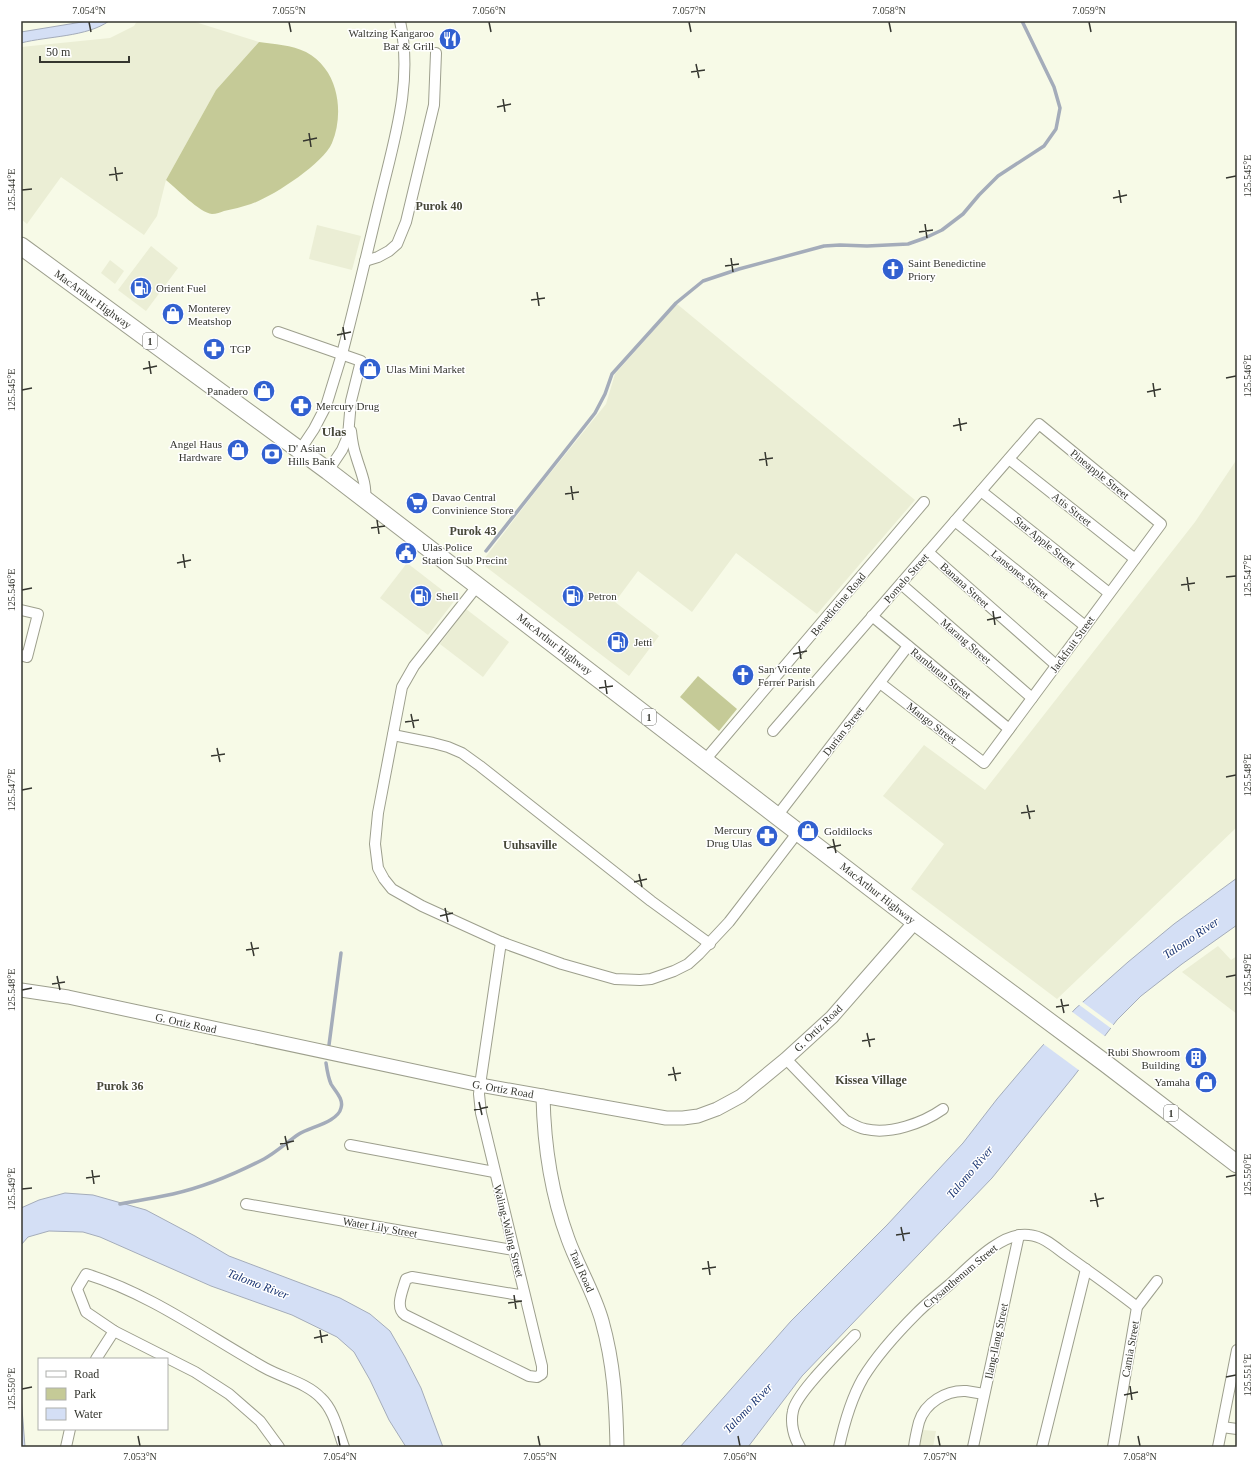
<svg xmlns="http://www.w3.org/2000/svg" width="1258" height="1468" viewBox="0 0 1258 1468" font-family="'Times New Roman',serif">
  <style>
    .built { fill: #ebeed5 }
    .green { fill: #c5ca97 }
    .water { fill: #d4dff5; stroke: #a4acba }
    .pier { fill: #f7fae7 }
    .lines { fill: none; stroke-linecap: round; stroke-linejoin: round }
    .stream { stroke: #a4acba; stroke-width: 3.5 }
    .minor-casing { stroke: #9d9f8d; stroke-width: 12 }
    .tertiary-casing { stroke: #9d9f8d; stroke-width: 15 }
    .trunk-casing { stroke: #9d9f8d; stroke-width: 19 }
    .minor { stroke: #fff; stroke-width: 10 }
    .tertiary { stroke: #fff; stroke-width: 13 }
    .trunk { stroke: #fff; stroke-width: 17 }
    .ticks { fill: none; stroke: #35362f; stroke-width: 1.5 }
    .labels { text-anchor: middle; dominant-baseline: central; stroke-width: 3; stroke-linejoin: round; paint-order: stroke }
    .shield { fill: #fff; stroke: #72726d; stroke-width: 1 }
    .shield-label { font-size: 10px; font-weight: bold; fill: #35362f }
    .poi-label { font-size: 11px; fill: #35362f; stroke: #fff; text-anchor: start }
    .street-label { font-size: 11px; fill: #35362f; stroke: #fff }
    .neighbourhood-label { font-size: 12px; font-weight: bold; fill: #464738; stroke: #fff }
    .water-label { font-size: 12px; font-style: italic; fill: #1b3673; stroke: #fff }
    .quarter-label { font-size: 13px; font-weight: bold; fill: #464738; stroke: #fff }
    .neatline { fill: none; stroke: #35362f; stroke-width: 1.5 }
    .ticks-label { font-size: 10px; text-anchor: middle; fill: #35362f }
  </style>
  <rect width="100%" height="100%" fill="#f7fae7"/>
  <g class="built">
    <polygon points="137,21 192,21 259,42 216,90 166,180 157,216 144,235 61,177 27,224 21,219 21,47 110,38 134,26"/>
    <polygon points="317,225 361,236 352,270 309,259"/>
    <polygon points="151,246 178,268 146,311 118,290"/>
    <polygon points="110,260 124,271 115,284 101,273"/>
    <polygon points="677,304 915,500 817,614 736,553 692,612 638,571 615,602 659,636 629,676 481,563 539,487 606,404 615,374"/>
    <polygon points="1237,459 1237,827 1057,999 911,889 944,844 883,796 924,745 985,790 1195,522"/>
    <polygon points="407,563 455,600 428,635 380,598"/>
    <polygon points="466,609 509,642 483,677 440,644"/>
    <polygon points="1218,946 1231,960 1237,956 1237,1014 1182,972"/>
    <polygon points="923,1430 936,1431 933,1447 919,1447"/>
  </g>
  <g class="green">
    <path d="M259,42C274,44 292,45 306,52C321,60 331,74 335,89C340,106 339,126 332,143C323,164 272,197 251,204C242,207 233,209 224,211C221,212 216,214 212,214C200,213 176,188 166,180L216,90Z"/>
    <polygon points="698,676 737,709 719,731 680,697"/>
  </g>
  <g class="water">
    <path d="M88,21H109C87,37 48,36 21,43V32Z"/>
    <polygon points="1237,878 1237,925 1182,964 1141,996 1117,1020 1074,1076 992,1178 802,1376 748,1447 680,1447 791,1321 887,1225 963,1143 997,1099 1036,1053 1075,1009 1128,962 1174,924"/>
    <polygon points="65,1193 93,1195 146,1210 195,1236 229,1256 340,1298 370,1314 390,1331 405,1357 421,1388 443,1447 406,1447 389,1420 370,1380 354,1352 337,1337 292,1315 211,1286 100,1237 83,1232 49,1231 28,1237 21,1245 21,1208 39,1200"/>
    <polygon points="21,1396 25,1447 21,1447"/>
  </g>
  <g class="pier">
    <polygon points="1081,1001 1115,1026 1112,1029 1078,1004"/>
    <polygon points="1071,1011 1106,1037 1080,1071 1042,1043"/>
  </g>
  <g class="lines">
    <g class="stream">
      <polyline points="486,551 595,413 605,394 612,374 676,303 703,281 739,269 824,246 840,245 867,246 908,244 925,238 942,230 963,214 979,195 998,176 1044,146 1056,129 1060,108 1054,87 1022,21"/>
      <polyline points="329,1045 341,953"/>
      <path d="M120,1204C138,1200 156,1198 173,1194C204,1187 237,1173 264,1159C277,1152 287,1142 299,1134C310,1127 338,1122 341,1108C344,1099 335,1091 331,1084C328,1077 327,1070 326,1063"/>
    </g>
    <g class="minor-casing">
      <g id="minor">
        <polyline points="365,261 378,257 389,251 397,244 406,222 434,105 436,53"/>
        <polyline points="278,332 361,361 351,401 348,436 342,450 328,471"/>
        <path d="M351,431C352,440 353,448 356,456C360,470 367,484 365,499"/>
        <path d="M300,450L314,429L326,406L342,354C356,301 368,248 381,195C395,137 413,81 400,21"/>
        <polyline points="1009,459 1135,559"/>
        <polyline points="981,491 1109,593"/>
        <polyline points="955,521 1085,626"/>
        <polyline points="928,552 1056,665"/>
        <polyline points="901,584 1032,698"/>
        <polyline points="478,585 414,666 402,687 378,813 375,844 378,868 384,879 392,889 422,906 501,942 562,964 615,979 640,980 651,979 674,971 688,964 699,954 729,922 798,832"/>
        <polyline points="21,610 38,614 27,657 21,655"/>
        <polyline points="872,616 1009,729"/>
        <polyline points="773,731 1039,424 1161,524 984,763 880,683"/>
        <polyline points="393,735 433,743 448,747 462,753 480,766 651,901 710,944"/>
        <polyline points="705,760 924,502"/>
        <polyline points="777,816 908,646"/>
        <path d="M501,942L480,1085L479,1094L481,1113L542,1366V1374L537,1377L529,1376L405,1315C395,1308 402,1292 405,1282L406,1279L412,1277L525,1296"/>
        <path d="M786,1059L845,1120C852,1124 858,1128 865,1129C890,1135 923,1123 943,1109"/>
        <polyline points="350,1145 494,1172"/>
        <polyline points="246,1204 513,1250"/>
        <polyline points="96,1359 114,1331"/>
        <polyline points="1222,1427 1237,1429"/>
        <polyline points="66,1447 70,1429"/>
        <path d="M279,1447L260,1421L229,1394L195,1372L114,1331L86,1312L77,1289L86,1274C151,1294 206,1335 265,1368C283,1378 307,1383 321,1398C334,1410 338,1431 344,1447"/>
        <path d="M800,1447C794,1438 790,1423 793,1411C796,1393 841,1350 855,1335"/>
        <path d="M839,1447C844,1424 851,1399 863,1378C877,1355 898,1332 917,1313C927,1303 938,1294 949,1285C968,1268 1001,1231 1029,1235C1043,1236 1055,1247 1066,1255C1090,1272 1114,1289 1137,1307"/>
        <path d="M914,1447C915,1439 917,1430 919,1422C925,1403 946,1390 966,1391C972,1392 978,1393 984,1394"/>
        <polyline points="973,1447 1019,1235"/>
        <polyline points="1042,1447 1086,1269"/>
        <polyline points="1113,1447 1137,1307 1157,1281"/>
        <polyline points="1218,1447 1237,1350"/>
      </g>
    </g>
    <g class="tertiary-casing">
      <g id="tertiary">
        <polyline points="21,990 68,997 480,1085 666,1118 683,1118 698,1116 717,1109 741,1096 786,1059 832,1017 915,922"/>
        <path d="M543,1096C544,1145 551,1193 568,1239C578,1267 594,1292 602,1321C614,1364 616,1402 617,1447"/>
      </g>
    </g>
    <g class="trunk-casing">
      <polyline id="trunk" points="21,246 328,471 915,922 1105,1063 1237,1164"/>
    </g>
    <use href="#minor" class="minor"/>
    <use href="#tertiary" class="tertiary"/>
    <use href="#trunk" class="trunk"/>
  </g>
  <path class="ticks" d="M89,22L91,32M289,22L291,32M489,22L491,32M689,22L691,32M889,22L891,32M1089,22L1091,32M696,64L699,78M691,72L705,70M503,99L505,112M497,107L511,104M309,133L311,147M303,141L317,138M115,167L117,181M109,175L123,173M1226,178L1236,176M22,190L32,189M1119,190L1121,203M1113,198L1127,195M925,224L927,238M919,232L933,230M731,258L733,272M725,266L739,264M537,292L539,306M531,300L545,298M343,327L345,340M337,335L351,332M149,361L151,374M143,369L157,366M1226,378L1236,376M1153,383L1155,397M22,390L32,388M1147,392L1161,389M959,418L961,431M953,426L967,423M765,452L767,466M759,460L773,458M571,486L573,500M565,494L579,492M377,520L379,534M371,528L385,526M183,554L185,568M177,563L191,560M1187,577L1189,591M1226,577L1236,576M1181,585L1195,583M22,590L32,588M993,611L995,625M987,620L1001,617M799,646L801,659M793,654L807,651M605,680L607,694M599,688L613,686M411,714L414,728M405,722L419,720M217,748L220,762M211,756L225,754M1226,777L1236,775M22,790L32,788M1027,805L1030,819M1021,813L1035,811M833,839L836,853M827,848L841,845M639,874L642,887M634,882L647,879M445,908L448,922M440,916L453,913M251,942L254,956M246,950L259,948M57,976L60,990M1226,977L1236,975M52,984L65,982M22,990L32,988M1061,999L1064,1013M1056,1007L1069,1005M867,1033L870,1047M862,1041L875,1039M673,1067L676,1081M668,1075L681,1073M479,1102L482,1115M474,1110L488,1107M285,1136L288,1150M280,1144L294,1141M92,1170L94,1184M1226,1177L1236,1175M86,1178L100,1176M22,1189L32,1188M1095,1193L1098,1207M1090,1201L1104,1198M901,1227L904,1241M896,1235L910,1233M708,1261L710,1275M702,1269L716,1267M514,1295L516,1309M508,1303L522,1301M320,1330L322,1343M314,1338L328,1335M1226,1377L1236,1375M1130,1386L1132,1400M22,1389L32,1387M1124,1395L1138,1392M138,1436L140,1446M338,1436L340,1446M538,1436L540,1446M738,1436L740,1446M938,1436L940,1446M1138,1436L1140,1446"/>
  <defs>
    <g id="restaurant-disc" transform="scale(1.15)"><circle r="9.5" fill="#3160d0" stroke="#fff"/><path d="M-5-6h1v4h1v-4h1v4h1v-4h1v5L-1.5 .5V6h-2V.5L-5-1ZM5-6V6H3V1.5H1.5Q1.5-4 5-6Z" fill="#fff"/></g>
    <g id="church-disc" transform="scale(1.15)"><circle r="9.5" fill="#3160d0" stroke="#fff"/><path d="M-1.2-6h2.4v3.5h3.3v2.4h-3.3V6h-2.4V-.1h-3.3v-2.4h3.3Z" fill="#fff"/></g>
    <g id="fuel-disc" transform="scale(1.15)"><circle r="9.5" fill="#3160d0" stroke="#fff"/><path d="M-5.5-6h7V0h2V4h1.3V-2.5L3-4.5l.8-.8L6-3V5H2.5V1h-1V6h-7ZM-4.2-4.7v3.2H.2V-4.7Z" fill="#fff"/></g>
    <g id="shop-disc" transform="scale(1.15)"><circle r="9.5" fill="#3160d0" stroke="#fff"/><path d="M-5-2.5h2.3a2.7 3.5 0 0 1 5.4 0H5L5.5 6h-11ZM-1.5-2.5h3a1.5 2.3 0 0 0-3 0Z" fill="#fff"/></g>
    <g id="pharmacy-disc" transform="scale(1.15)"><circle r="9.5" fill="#3160d0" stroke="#fff"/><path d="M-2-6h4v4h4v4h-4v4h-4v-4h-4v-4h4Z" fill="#fff"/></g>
    <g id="bank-disc" transform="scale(1.15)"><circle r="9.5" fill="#3160d0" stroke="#fff"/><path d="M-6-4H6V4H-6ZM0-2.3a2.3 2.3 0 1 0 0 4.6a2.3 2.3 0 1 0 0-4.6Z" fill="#fff"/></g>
    <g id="supermarket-disc" transform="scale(1.15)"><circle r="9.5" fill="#3160d0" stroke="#fff"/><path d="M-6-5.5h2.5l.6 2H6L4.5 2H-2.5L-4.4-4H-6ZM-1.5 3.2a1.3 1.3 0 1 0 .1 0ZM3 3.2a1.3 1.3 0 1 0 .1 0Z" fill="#fff"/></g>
    <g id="civic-disc" transform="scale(1.15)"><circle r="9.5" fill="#3160d0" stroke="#fff"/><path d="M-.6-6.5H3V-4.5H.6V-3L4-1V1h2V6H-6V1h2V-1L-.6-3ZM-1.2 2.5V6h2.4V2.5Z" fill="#fff"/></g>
    <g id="building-disc" transform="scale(1.15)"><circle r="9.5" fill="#3160d0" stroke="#fff"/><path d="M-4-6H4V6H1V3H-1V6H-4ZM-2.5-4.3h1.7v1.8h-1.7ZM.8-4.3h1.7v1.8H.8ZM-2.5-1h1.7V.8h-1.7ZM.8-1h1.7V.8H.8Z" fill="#fff"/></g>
  </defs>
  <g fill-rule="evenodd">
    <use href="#restaurant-disc" x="450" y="39"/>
    <use href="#church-disc" x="893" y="269"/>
    <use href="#fuel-disc" x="141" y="288"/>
    <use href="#shop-disc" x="173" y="314"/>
    <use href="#pharmacy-disc" x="214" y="349"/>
    <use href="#shop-disc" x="370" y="369"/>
    <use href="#shop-disc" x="264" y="391"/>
    <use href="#pharmacy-disc" x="301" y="406"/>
    <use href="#shop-disc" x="238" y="450"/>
    <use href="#bank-disc" x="272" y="454"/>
    <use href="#supermarket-disc" x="417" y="503"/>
    <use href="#civic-disc" x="406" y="553"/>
    <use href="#fuel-disc" x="421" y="596"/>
    <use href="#fuel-disc" x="573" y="596"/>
    <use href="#fuel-disc" x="618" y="642"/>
    <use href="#church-disc" x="743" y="675"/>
    <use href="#shop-disc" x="808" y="831"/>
    <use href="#pharmacy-disc" x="767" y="836"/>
    <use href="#building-disc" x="1196" y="1058"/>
    <use href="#shop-disc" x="1206" y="1082"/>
  </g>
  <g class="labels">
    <g class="shield">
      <rect x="143" y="333" width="14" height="16" rx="3"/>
      <rect x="642" y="709" width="14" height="16" rx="3"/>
      <rect x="1164" y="1105" width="14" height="16" rx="3"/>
    </g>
    <g class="shield-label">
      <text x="150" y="341">1</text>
      <text x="649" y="717">1</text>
      <text x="1171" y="1113">1</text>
    </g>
    <g class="poi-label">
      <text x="434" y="33" text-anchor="end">Waltzing Kangaroo<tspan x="434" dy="13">Bar &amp; Grill</tspan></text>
      <text x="908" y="263">Saint Benedictine<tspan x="908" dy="13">Priory</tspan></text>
      <text x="156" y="288">Orient Fuel</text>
      <text x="188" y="308">Monterey<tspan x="188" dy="13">Meatshop</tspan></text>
      <text x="230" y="349">TGP</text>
      <text x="386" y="369">Ulas Mini Market</text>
      <text x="248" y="391" text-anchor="end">Panadero</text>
      <text x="316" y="406">Mercury Drug</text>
      <text x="222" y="444" text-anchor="end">Angel Haus<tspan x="222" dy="13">Hardware</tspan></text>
      <text x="288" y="448">D' Asian<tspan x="288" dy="13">Hills Bank</tspan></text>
      <text x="432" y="497">Davao Central<tspan x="432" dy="13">Convinience Store</tspan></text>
      <text x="422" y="547">Ulas Police<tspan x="422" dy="13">Station Sub Precint</tspan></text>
      <text x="436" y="596">Shell</text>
      <text x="588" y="596">Petron</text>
      <text x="634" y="642">Jetti</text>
      <text x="758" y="669">San Vicente<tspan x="758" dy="13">Ferrer Parish</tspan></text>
      <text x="752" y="830" text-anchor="end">Mercury<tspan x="752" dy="13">Drug Ulas</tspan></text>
      <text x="824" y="831">Goldilocks</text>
      <text x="1180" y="1052" text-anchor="end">Rubi Showroom<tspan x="1180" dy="13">Building</tspan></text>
      <text x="1190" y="1082" text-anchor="end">Yamaha</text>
    </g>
    <g class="street-label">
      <text transform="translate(93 299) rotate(36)">MacArthur Highway</text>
      <text transform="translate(1100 474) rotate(39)">Pineapple Street</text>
      <text transform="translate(1072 509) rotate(38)">Atis Street</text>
      <text transform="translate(1045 542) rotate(39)">Star Apple Street</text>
      <text transform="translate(1020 574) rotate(39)">Lansones Street</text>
      <text transform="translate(906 578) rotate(-49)">Pomelo Street</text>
      <text transform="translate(965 585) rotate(42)">Banana Street</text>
      <text transform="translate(838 604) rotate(-50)">Benedictine Road</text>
      <text transform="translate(966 641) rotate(41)">Marang Street</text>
      <text transform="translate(555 644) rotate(38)">MacArthur Highway</text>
      <text transform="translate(1072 644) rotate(-54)">Jackfruit Street</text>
      <text transform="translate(941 673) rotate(39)">Rambutan Street</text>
      <text transform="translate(932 723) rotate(38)">Mango Street</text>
      <text transform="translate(843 731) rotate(-52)">Durian Street</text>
      <text transform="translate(878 893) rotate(38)">MacArthur Highway</text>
      <text transform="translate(186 1023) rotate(12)">G. Ortiz Road</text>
      <text transform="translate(818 1028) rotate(-44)">G. Ortiz Road</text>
      <text transform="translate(503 1089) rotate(10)">G. Ortiz Road</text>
      <text transform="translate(380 1227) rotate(10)">Water Lily Street</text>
      <text transform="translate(509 1231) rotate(76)">Waling-Waling Street</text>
      <text transform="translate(582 1271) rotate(66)">Taal Road</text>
      <text transform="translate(960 1276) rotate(-40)">Crysanthenum Street</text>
      <text transform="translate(996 1341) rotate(-78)">Ilang-Ilang Street</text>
      <text transform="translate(1130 1349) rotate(-80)">Camia Street</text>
    </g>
    <g class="neighbourhood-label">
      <text x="439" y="206">Purok 40</text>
      <text x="473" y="531">Purok 43</text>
      <text x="530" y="845">Uuhsaville</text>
      <text x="871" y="1080">Kissea Village</text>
      <text x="120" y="1086">Purok 36</text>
    </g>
    <g class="water-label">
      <text transform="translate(1191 938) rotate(-34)">Talomo River</text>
      <text transform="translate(970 1172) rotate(-50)">Talomo River</text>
      <text transform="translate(258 1284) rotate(21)">Talomo River</text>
      <text transform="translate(748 1408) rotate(-46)">Talomo River</text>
    </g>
    <g class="quarter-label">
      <text x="334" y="431">Ulas</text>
    </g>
  </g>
  <rect width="1258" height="1468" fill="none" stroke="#ffffff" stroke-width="44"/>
  <rect x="38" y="1358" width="130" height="72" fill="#ffffff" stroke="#aeafac"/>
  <rect x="46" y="1371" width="20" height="6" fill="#ffffff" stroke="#aeafac"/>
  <text x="74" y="1378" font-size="12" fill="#35362f">Road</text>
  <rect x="46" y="1388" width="20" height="12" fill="#c5ca97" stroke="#aeafac"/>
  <text x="74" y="1398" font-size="12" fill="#35362f">Park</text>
  <rect x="46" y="1408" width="20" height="12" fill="#d4dff5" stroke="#aeafac"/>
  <text x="74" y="1418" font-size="12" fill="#35362f">Water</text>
  <path d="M40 56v6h89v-6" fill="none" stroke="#35362f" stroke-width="2"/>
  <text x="46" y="56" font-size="12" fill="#35362f" stroke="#ffffff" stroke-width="3" paint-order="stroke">50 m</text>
  <rect x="22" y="22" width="1214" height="1424" class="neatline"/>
  <g class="ticks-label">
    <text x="89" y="14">7.054°N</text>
    <text x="289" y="14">7.055°N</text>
    <text x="489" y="14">7.056°N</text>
    <text x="689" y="14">7.057°N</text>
    <text x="889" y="14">7.058°N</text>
    <text x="1089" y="14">7.059°N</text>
    <text transform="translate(1247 176) rotate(-90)" y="4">125.545°E</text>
    <text transform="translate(11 190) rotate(-90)" y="4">125.544°E</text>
    <text transform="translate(1247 376) rotate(-90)" y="4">125.546°E</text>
    <text transform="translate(11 390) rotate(-90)" y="4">125.545°E</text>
    <text transform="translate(1247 576) rotate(-90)" y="4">125.547°E</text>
    <text transform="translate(11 590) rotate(-90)" y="4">125.546°E</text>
    <text transform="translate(1247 775) rotate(-90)" y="4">125.548°E</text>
    <text transform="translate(11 790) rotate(-90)" y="4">125.547°E</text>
    <text transform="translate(1247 975) rotate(-90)" y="4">125.549°E</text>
    <text transform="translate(11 990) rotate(-90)" y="4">125.548°E</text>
    <text transform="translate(1247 1175) rotate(-90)" y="4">125.550°E</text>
    <text transform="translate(11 1189) rotate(-90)" y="4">125.549°E</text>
    <text transform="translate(1247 1375) rotate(-90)" y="4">125.551°E</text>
    <text transform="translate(11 1389) rotate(-90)" y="4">125.550°E</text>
    <text x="140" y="1460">7.053°N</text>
    <text x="340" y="1460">7.054°N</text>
    <text x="540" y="1460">7.055°N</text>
    <text x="740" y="1460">7.056°N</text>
    <text x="940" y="1460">7.057°N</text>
    <text x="1140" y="1460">7.058°N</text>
  </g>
</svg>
